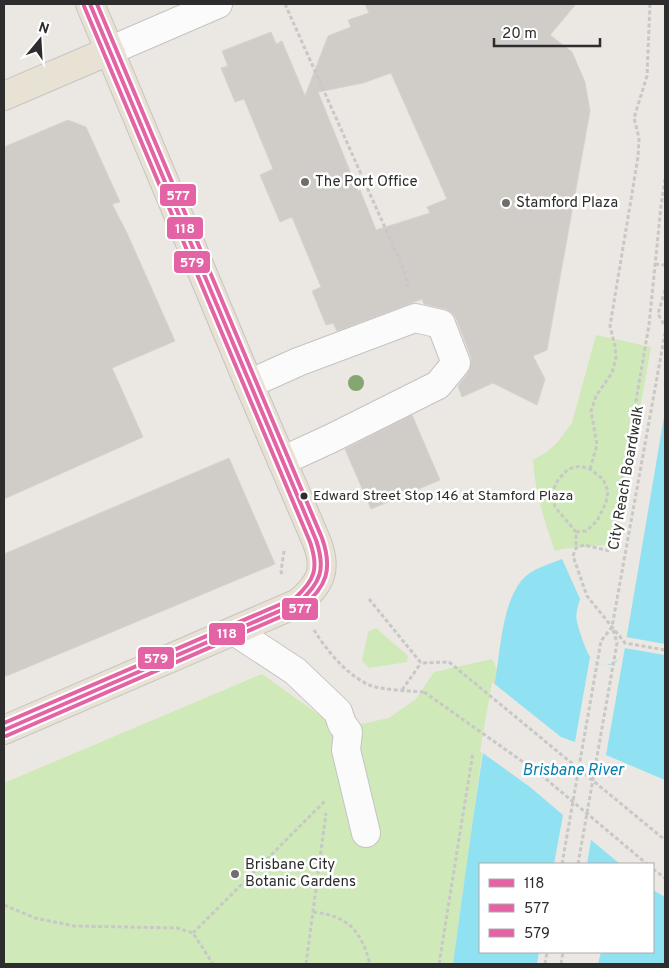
<svg xmlns="http://www.w3.org/2000/svg" width="669" height="968" viewBox="0 0 669 968" font-family="Overpass,sans-serif">
  <style>
    .green { fill: #d0e9b9 }
    .water { fill: #90e1f2; fill-rule: evenodd }
    .pier { fill: #ebe7e2 }
    .building { fill: #d0cdc9; stroke: #d6d3ce; fill-rule: evenodd }
    .lines { fill: none; stroke-linecap: round; stroke-linejoin: round }
    .minor-casing { stroke: #c4c3c3; stroke-width: 30 }
    .major-casing { stroke: #c6c4c3; stroke-width: 30 }
    .path { stroke: #c8c8c8; stroke-width: 3; stroke-dasharray: 4 2.5; stroke-linecap: butt }
    .minor { stroke: #fcfbfb; stroke-width: 28 }
    .major { stroke: #e8e2d4; stroke-width: 28 }
    .path-bridge { stroke: #c8c8c8; stroke-width: 3; stroke-dasharray: 4 2.5; stroke-linecap: butt }
    .bus-1-casing { stroke: #fff; stroke-width: 8 }
    .bus-2-casing { stroke: #fff; stroke-width: 8 }
    .bus-3-casing { stroke: #fff; stroke-width: 8 }
    .bus-1 { stroke: #e463a4; stroke-width: 4 }
    .bus-2 { stroke: #e463a4; stroke-width: 4 }
    .bus-3 { stroke: #e463a4; stroke-width: 4 }
    .tree { fill: #84a771 }
    .poi-dot { fill: #706e6c; stroke: #fff; stroke-width: 2 }
    .bus-dot { fill: #2d2d2d; stroke: #fff; stroke-width: 2 }
    .labels { text-anchor: middle; dominant-baseline: central; stroke-width: 5; stroke-linejoin: round; paint-order: stroke }
    .bus-label { font-size: 14px; fill: #2d2d2d; stroke: #fff; text-anchor: start }
    .poi-label { font-size: 15px; fill: #2d2d2d; stroke: #fff; text-anchor: start }
    .street-label { font-size: 15px; fill: #2d2d2d; stroke: #fff }
    .water-label { font-size: 16px; font-style: italic; fill: #017eac; stroke: #fff }
    .line-badge { stroke: #fff; stroke-width: 2 }
    .badge-label { font-size: 14px; text-anchor: middle; font-weight: bold; fill: #fff }
  </style>
  <rect width="100%" height="100%" fill="#ebe7e2"/>
  <g class="green">
    <path d="M596,335L651,347L616,544L562,549L555,551C544,521 535,491 533,460L547,452L557,443L572,423Z"/>
    <path d="M562,559L580,599L566,595L483,747L453,964H4V783L262,674L325,719L357,725L389,718L416,699L434,672L492,659L497,670C501,646 505,594 524,578C534,569 550,564 562,559Z"/>
    <polygon points="376,628 408,656 407,662 369,668 362,661 368,632"/>
  </g>
  <path class="water" d="M665,411V964H453C466,870 478,776 495,682C501,649 501,607 522,580C531,569 550,564 562,559L580,599C578,606 575,614 577,622C579,630 586,652 591,658C602,671 616,664 624,653ZM480,864H653V952H480Z"/>
  <g class="pier">
    <polygon points="626,637 665,644 665,655 624,648"/>
    <polygon points="624,653 606,755 665,780 665,897 653,890 653,864 620,864 591,840 587,864 554,864 563,815 530,787 480,751 492,682 561,737 575,742 590,657 597,664 610,665 615,663"/>
    <polygon points="539,952 601,952 598,964 537,964"/>
  </g>
  <g class="building">
    <path d="M365,4H576L550,35L572,52L585,82L590,111L547,350L533,356L545,379L537,405L493,383L462,397L458,386L468,373L471,365V357L456,318L451,312L445,309L424,304L422,299L337,331L333,323L326,325L312,291L321,287L292,217L280,222L260,175L273,169L244,99L235,102L221,68L228,66L222,51L271,32L276,44L282,41L305,96L328,36L351,27L348,20L369,13ZM391,73L447,199L427,207L430,213L376,230L360,190L358,191L318,92L363,83Z"/>
    <polygon points="68,120 86,127 120,202 112,204 127,233 175,341 112,368 143,437 4,499 4,147"/>
    <polygon points="412,415 440,480 371,509 345,449"/>
    <polygon points="229,458 275,564 4,677 4,554"/>
  </g>
  <g class="lines">
    <g class="minor-casing">
      <g id="minor">
        <polyline points="109,51 218,4"/>
        <polyline points="249,384 298,362 415,318 441,324 456,363 438,385 330,439 282,461"/>
        <polyline points="234,631 295,671 338,712 342,724 348,732 346,750 366,833"/>
      </g>
    </g>
    <g class="major-casing">
      <g id="major">
        <polyline points="4,96 109,51"/>
        <path d="M4,730L298,603C321,584 328,569 316,540L249,384L90,4"/>
      </g>
    </g>
    <g class="path">
      <polyline points="285,4 404,270 408,287"/>
      <polyline points="665,179 661,206 649,325 610,551 584,545 576,548 573,556 587,596 625,643 665,650"/>
      <polyline points="655,264 665,265"/>
      <polyline points="665,290 658,314 665,326"/>
      <polyline points="590,469 597,445 591,411 596,396 612,373 616,358 615,346 610,326 638,157 639,138 634,118 647,76 650,4"/>
      <polyline points="576,532 586,531 597,521 606,503 608,491 603,479 590,469 580,466 568,469 558,480 552,492 555,507 576,532 576,548"/>
      <polyline points="282,574 281,571 284,551"/>
      <polyline points="369,599 421,663 449,662"/>
      <path d="M314,630C327,651 346,674 369,685C381,690 411,691 424,692"/>
      <polyline points="402,690 421,663"/>
      <polyline points="562,864 601,641 612,627 665,333"/>
      <polyline points="578,864 617,643 613,630"/>
      <polyline points="653,869 665,878"/>
      <polyline points="4,905 35,918 74,926 177,928 193,933 213,964"/>
      <path d="M313,912C349,916 361,931 370,964"/>
      <polyline points="193,933 325,801"/>
      <polyline points="306,964 326,813"/>
      <polyline points="439,964 473,752"/>
      <polyline points="545,964 547,952"/>
      <polyline points="561,964 563,952"/>
    </g>
    <use href="#minor" class="minor"/>
    <use href="#major" class="major"/>
    <g class="path-bridge">
      <polyline points="449,662 665,840"/>
      <polyline points="424,692 540,774 647,864"/>
    </g>
    <g class="bus-1-casing">
      <path id="bus-1" d="M4,730L298,603C321,583 326,569 316,540L90,4"/>
    </g>
    <g class="bus-2-casing">
      <path id="bus-2" d="M6,736L301,608C327,587 333,569 322,538L97,4"/>
    </g>
    <g class="bus-3-casing">
      <path id="bus-3" d="M4,723L295,598C315,580 319,568 310,542L84,6"/>
    </g>
    <use href="#bus-1" class="bus-1"/>
    <use href="#bus-2" class="bus-2"/>
    <use href="#bus-3" class="bus-3"/>
  </g>
  <circle class="tree" cx="356" cy="383" r="8"/>
  <g class="poi-dot">
    <circle cx="305" cy="182" r="5"/>
    <circle cx="506" cy="203" r="5"/>
    <circle cx="235" cy="874" r="5"/>
  </g>
  <circle class="bus-dot" cx="304" cy="496" r="4.5"/>
  <g class="labels">
    <g class="bus-label">
      <text x="313" y="496">Edward Street Stop 146 at Stamford Plaza</text>
    </g>
    <g class="poi-label">
      <text x="315" y="182">The Port Office</text>
      <text x="516" y="203">Stamford Plaza</text>
      <text x="245" y="865">Brisbane City<tspan x="245" dy="17">Botanic Gardens</tspan></text>
    </g>
    <g class="street-label">
      <text transform="translate(627 478) rotate(-80)">City Reach Boardwalk</text>
    </g>
    <g class="water-label">
      <text x="573" y="771">Brisbane River</text>
    </g>
  </g>
  <g class="line-badge">
    <rect x="159" y="183" width="38" height="24" rx="5" fill="#e463a4"/>
    <rect x="166" y="216" width="38" height="24" rx="5" fill="#e463a4"/>
    <rect x="173" y="250" width="38" height="24" rx="5" fill="#e463a4"/>
    <rect x="281" y="597" width="38" height="24" rx="5" fill="#e463a4"/>
    <rect x="208" y="622" width="38" height="24" rx="5" fill="#e463a4"/>
    <rect x="137" y="646" width="38" height="24" rx="5" fill="#e463a4"/>
  </g>
  <g class="badge-label">
    <text x="178" y="200">577</text>
    <text x="185" y="233">118</text>
    <text x="192" y="267">579</text>
    <text x="300" y="613">577</text>
    <text x="227" y="638">118</text>
    <text x="156" y="663">579</text>
  </g>
  <rect width="669" height="968" fill="none" stroke="#2d2d2d" stroke-width="10"/>
  <rect x="479" y="863" width="175" height="90" fill="#ffffff" stroke="#ababab"/>
  <rect x="489" y="879" width="25" height="8" fill="#e463a4" stroke="#ababab"/>
  <text x="524" y="888" font-size="15" fill="#2d2d2d">118</text>
  <rect x="489" y="904" width="25" height="8" fill="#e463a4" stroke="#ababab"/>
  <text x="524" y="913" font-size="15" fill="#2d2d2d">577</text>
  <rect x="489" y="929" width="25" height="8" fill="#e463a4" stroke="#ababab"/>
  <text x="524" y="938" font-size="15" fill="#2d2d2d">579</text>
  <g transform="translate(40 40) rotate(18)" stroke="#ffffff" stroke-width="4" paint-order="stroke">
  <path d="M0-4L9 19L0 12L-9 19Z" fill="#2d2d2d"/>
  <text y="-8" font-size="14" font-weight="bold" text-anchor="middle" fill="#2d2d2d">N</text>
  </g>
  <path d="M494 38v8h106v-8" fill="none" stroke="#2d2d2d" stroke-width="2.5"/>
  <text x="502" y="38" font-size="15" fill="#2d2d2d" stroke="#ffffff" stroke-width="4" paint-order="stroke">20 m</text>
</svg>
